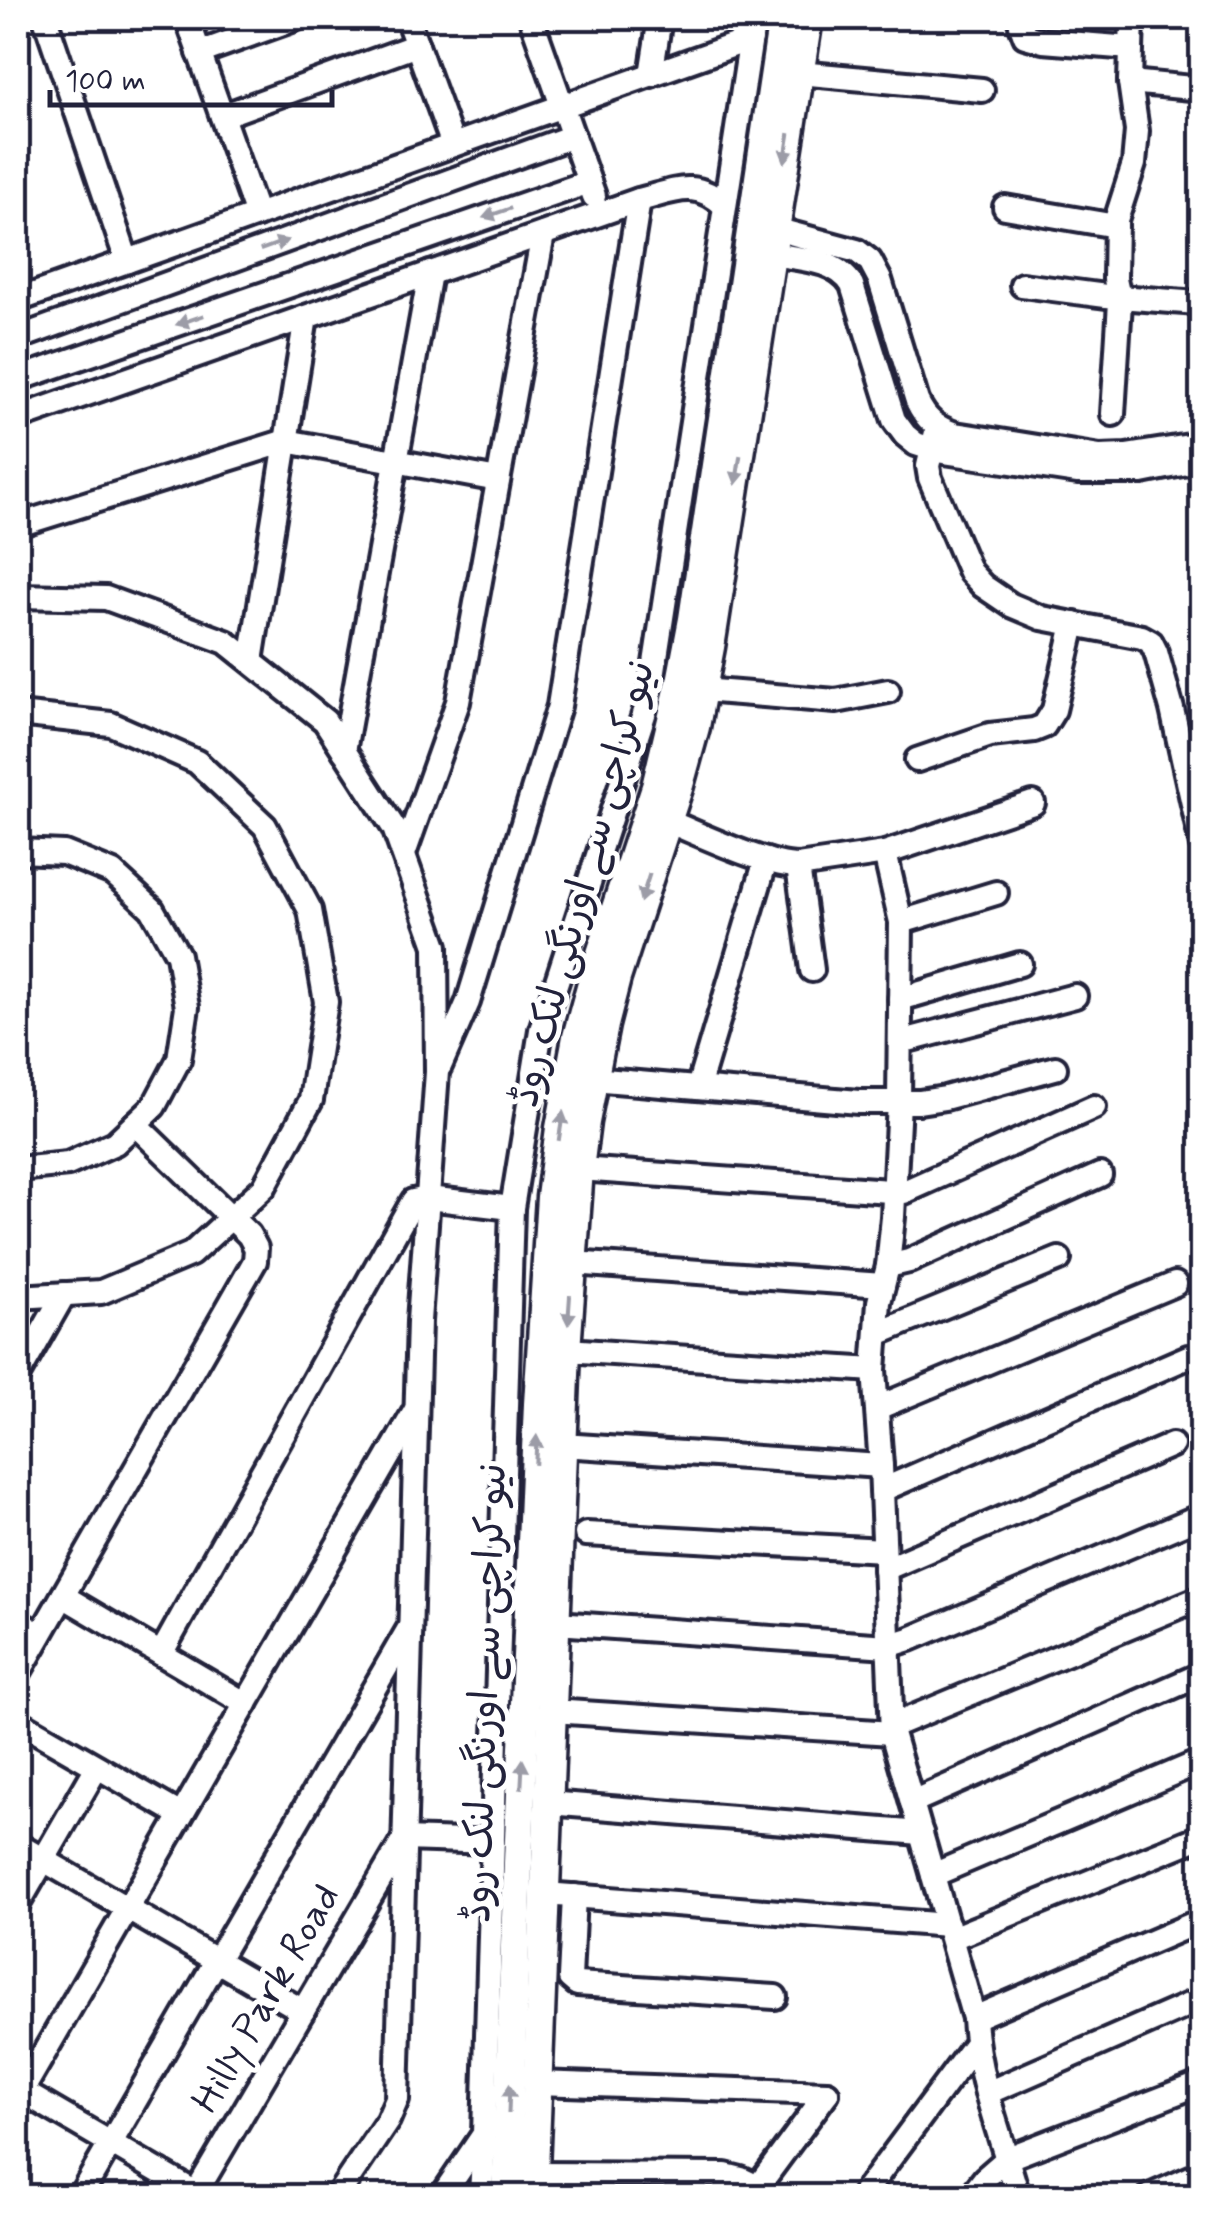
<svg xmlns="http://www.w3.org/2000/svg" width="1219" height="2214" viewBox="0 0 1219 2214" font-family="Mynerve,'Playpen Sans Arabic',sans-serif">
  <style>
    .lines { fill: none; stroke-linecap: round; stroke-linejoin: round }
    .minor-casing { stroke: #22223b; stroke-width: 30 }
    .tertiary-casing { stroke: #22223b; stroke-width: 35 }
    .minor { stroke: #fff; stroke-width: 22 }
    .tertiary { stroke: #fff; stroke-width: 28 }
    .oneway { fill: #9c9ca7 }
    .labels { text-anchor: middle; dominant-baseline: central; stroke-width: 10; stroke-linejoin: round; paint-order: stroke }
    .street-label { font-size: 40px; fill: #22223b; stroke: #fff }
  </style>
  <rect width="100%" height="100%" fill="#fff"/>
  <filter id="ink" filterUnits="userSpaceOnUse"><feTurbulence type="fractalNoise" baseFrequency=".01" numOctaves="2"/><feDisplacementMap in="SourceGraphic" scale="20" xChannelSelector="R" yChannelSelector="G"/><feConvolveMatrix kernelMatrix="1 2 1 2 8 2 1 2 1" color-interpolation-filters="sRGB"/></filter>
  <g filter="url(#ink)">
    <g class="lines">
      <g class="minor-casing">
        <g id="minor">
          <polyline points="45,18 127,261"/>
          <polyline points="187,18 257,215"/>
          <polyline points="407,18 453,145"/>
          <polyline points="531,18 594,196"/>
          <polyline points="1021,18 1021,25 1025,36 1043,41 1131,48"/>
          <polyline points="199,53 297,18"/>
          <polyline points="799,73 982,90"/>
          <polyline points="651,75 660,18"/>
          <polyline points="1130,82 1202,89"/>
          <polyline points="222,116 417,45"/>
          <polyline points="1005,207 1116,226"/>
          <path d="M775,229L857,251L870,261L880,280L917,401C926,420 935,427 955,434L1100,457L1126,456L1202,444"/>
          <path d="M771,254C799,259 836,259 852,285L894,420L905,435L916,444L938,451L1078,472H1142L1202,460"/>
          <polyline points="1022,285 1106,296 1198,303"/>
          <polyline points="18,300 751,39"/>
          <polyline points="18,338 573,136"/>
          <polyline points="18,379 589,182"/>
          <polyline points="1113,414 1120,302 1115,279 1116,220 1134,164 1137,131 1130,82 1132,18"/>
          <path d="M18,418L639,200C675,191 695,178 725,206"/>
          <polyline points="937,428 928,466 930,478 970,572 983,586 1011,605 1042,618 1142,637 1151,642 1156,652 1172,709 1202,845"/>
          <polyline points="18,525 286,441 498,480"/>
          <polyline points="18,596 106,598 226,642 325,721 394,828 436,946 437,1072 419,1321 397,2099 388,2120 337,2196"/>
          <polyline points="251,661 306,317"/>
          <polyline points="702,690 836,701 888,691"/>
          <polyline points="18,714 111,724 197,762 265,826 310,910 326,1002 311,1100 264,1187 191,1254 101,1292 18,1297"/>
          <polyline points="344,751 430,273"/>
          <polyline points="917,760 990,735 1034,730 1044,726 1054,710 1074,624"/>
          <path d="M667,821C700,834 766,866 798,866L885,853L1033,803"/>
          <polyline points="18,851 64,853 113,873 152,909 178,955 187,1007 179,1059 154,1106 115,1143 68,1164 18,1169"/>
          <path d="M885,853L901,922L899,1102L893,1217L888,1266L879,1302L874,1370L881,1466L892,1733L974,2018C977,2079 1002,2138 1018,2196"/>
          <polyline points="404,854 458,702 543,234"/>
          <polyline points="798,866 812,970"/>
          <polyline points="901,922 996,893"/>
          <polyline points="900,999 1020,964"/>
          <polyline points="900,1042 1075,996"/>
          <polyline points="440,1066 468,1002 559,706 639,200"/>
          <polyline points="592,1079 859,1102 919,1102 945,1098 1055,1068"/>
          <polyline points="698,1088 766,860"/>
          <polyline points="579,1169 904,1192 1094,1107"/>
          <polyline points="572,1263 883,1285"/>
          <polyline points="888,1266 909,1261 1100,1175"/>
          <polyline points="877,1334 1059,1259"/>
          <polyline points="566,1350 874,1370"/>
          <polyline points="18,1375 64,1294"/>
          <polyline points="877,1408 1175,1284"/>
          <polyline points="562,1445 881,1466"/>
          <polyline points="882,1490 1188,1357"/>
          <polyline points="586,1534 884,1550"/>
          <polyline points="885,1569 1172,1445"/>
          <polyline points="63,1596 246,1704"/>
          <polyline points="18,1622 40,1635"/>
          <polyline points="556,1623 888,1646 910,1639 1193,1519"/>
          <polyline points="161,1654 413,1201 428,1198 512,1208"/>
          <polyline points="18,1674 255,1261 256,1248 249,1235 135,1124"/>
          <polyline points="552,1711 892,1733"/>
          <polyline points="18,1721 181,1815"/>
          <polyline points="892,1726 1202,1597"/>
          <polyline points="912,1802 1202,1674"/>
          <polyline points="548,1803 921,1833"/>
          <polyline points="18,1845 303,2011"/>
          <polyline points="933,1875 1202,1761"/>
          <polyline points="545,1894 948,1925"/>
          <polyline points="574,1896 570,1978 577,1984 775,1997"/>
          <polyline points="18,1904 97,1767"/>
          <polyline points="952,1938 1202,1836"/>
          <polyline points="974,2018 1202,1920"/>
          <polyline points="537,2083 827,2093"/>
          <polyline points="18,2089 196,2193"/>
          <polyline points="987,2093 1202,1999"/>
          <polyline points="18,2098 415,1411"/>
          <polyline points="534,2174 725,2175 741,2179 758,2187"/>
          <polyline points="80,2196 408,1630"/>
          <polyline points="194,2196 404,1839 493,1842"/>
          <polyline points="442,2196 484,2134 512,1208 541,1030 650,696 754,18"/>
          <polyline points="481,2196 484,2135"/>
          <polyline points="751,2196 827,2093"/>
          <polyline points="862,2196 975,2044"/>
          <polyline points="971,2196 985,2178 1008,2158 1202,2083"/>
          <polyline points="1150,2196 1202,2173"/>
        </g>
      </g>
      <g class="tertiary-casing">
        <g id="tertiary">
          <polyline points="506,2196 518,1863 538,1404 551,1197 560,1128 577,1037 595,972 656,787 681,682 693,619 783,18"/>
          <polyline points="533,2196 566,1350 579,1169 585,1122 604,1025 616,978 679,785 695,727 710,647 808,18"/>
        </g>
      </g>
      <use href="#minor" class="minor"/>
      <use href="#tertiary" class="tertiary"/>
    </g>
    <defs><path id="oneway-solid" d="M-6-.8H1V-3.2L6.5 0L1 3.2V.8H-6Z" transform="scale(2.5)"/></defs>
    <g class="oneway">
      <use href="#oneway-solid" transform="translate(787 148) rotate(99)"/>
      <use href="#oneway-solid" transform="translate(497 213) rotate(161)"/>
      <use href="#oneway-solid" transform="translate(274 245) rotate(-20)"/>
      <use href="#oneway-solid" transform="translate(190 320) rotate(161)"/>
      <use href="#oneway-solid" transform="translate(738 470) rotate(99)"/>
      <use href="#oneway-solid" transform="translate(645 888) rotate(108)"/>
      <use href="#oneway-solid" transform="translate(561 1126) rotate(-81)"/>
      <use href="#oneway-solid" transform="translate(569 1310) rotate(94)"/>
      <use href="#oneway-solid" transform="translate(536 1450) rotate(-87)"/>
      <use href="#oneway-solid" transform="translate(522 1774) rotate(-87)"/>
      <use href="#oneway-solid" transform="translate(509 2099) rotate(-88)"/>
    </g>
  </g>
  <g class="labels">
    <g class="street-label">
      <text transform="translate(584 884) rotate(-75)">نیو کراچی سے اورنگی لنک روڈ</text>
      <text transform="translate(486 1693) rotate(-88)">نیو کراچی سے اورنگی لنک روڈ</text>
      <text transform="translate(267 1999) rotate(-60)">Hilly Park Road</text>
    </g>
  </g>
  <rect width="1219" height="2214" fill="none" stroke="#fff" stroke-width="60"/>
  <rect x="30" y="30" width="1159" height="2154" fill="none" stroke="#22223b" stroke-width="4" filter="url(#ink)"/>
  <path d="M50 90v15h282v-15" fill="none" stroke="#22223b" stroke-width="5"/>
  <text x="65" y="90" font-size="30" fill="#22223b" stroke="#ffffff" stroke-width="8" paint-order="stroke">100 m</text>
</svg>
